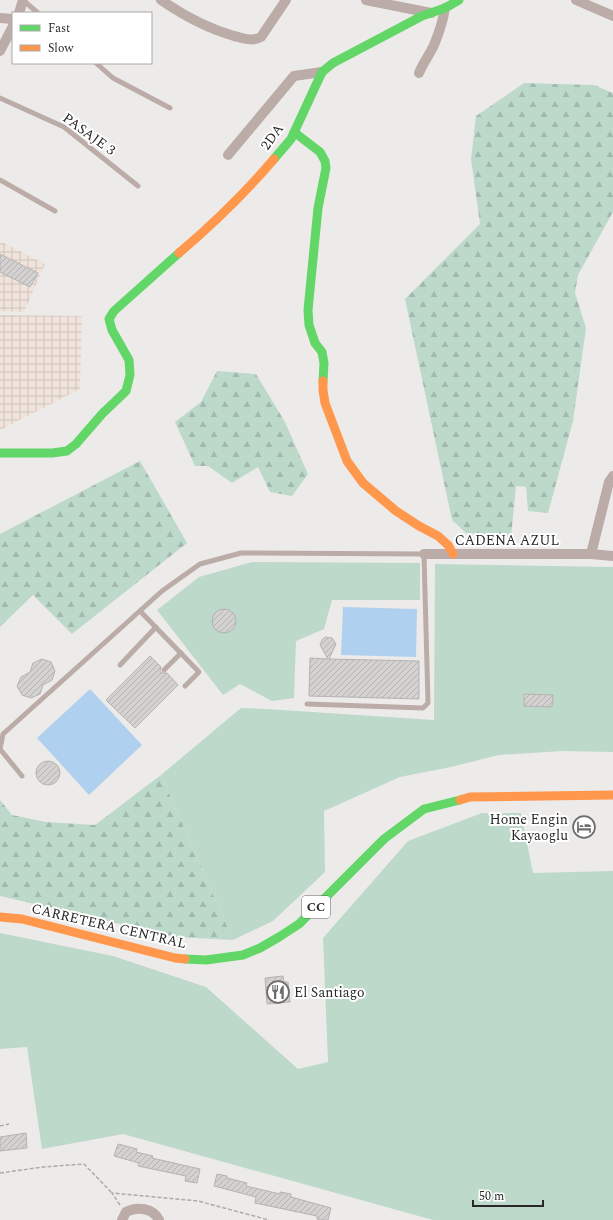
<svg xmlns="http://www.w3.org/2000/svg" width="613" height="1220" viewBox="0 0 613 1220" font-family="Spectral,serif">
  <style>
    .industrial { fill: url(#industrial-grid) }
    .grass { fill: #bdd9ca }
    .forest { fill: url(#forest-firs) }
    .water { fill: #b0d0f0 }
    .building { fill: url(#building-hatch); stroke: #b4b3b2 }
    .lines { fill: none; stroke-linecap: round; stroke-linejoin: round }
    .path { stroke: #b2a8a5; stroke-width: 1.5; stroke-dasharray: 4 2; stroke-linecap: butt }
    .lane { stroke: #bcaca8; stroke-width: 5 }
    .street { stroke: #bcaca8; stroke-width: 10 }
    .fast { stroke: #63d668; stroke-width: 9 }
    .slow { stroke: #ff974d; stroke-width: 9 }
    .labels { text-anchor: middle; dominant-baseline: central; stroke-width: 4; stroke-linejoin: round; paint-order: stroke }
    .shield { fill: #fff; stroke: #696868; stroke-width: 1 }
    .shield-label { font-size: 13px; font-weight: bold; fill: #292727 }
    .street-label { font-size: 14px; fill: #292727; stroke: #fff }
    .poi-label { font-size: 14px; fill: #292727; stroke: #fff; text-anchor: end }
  </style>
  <defs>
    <pattern id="industrial-grid" width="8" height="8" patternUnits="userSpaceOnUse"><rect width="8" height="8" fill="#f0e3db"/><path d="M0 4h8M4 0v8" fill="none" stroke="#cec3bc"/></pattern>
    <pattern id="forest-firs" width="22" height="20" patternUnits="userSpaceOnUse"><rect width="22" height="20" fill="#bdd9ca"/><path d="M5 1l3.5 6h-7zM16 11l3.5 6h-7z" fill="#a2baae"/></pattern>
    <pattern id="building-hatch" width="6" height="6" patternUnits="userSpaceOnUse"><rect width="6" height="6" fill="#d4d2d1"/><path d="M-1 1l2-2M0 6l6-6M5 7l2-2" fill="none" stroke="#b6b4b3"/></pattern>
  </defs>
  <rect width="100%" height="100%" fill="#edebe9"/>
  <g class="industrial">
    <polygon points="0,241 45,264 24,312 0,311"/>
    <polygon points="0,315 82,316 80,389 0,430"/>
  </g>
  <g class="grass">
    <polygon points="252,562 420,563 420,600 332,600 324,629 296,641 294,698 272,701 240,684 223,695 157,610 199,577"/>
    <polygon points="435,564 613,567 613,752 562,751 499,755 451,767 400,777 324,811 325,872 273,921 233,940 161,775 241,708 267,709 434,720"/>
    <polygon points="482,813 521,813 533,873 613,871 613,1220 433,1220 123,1134 42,1149 27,1047 0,1049 0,933 113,956 206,987 298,1069 328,1062 323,938 408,841"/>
  </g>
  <g class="forest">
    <polygon points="524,83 594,85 613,93 613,212 578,275 575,293 586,328 573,421 548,513 528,511 526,487 516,486 511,537 466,533 452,520 405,299 480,224 471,159 476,116"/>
    <polygon points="217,371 256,374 285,422 308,474 292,496 270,492 258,467 232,483 208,466 195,466 175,422 201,402"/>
    <polygon points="140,461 187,543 72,634 33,595 0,627 0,534"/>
    <polygon points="161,775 233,940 176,937 0,896 0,800 12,815 46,822 95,825"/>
  </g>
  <g class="water">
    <polygon points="343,607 417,609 416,657 341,655"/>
    <polygon points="90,689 142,745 89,795 37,738"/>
  </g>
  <g class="building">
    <polygon points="0,254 38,273 30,287 0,272"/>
    <circle cx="224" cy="621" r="12"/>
    <polygon points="325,637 332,638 336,644 329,659 419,661 419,699 309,696 310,658 328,659 320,645 322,640"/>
    <polygon points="150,656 161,667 160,671 161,673 167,673 178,685 135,728 106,700"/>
    <polygon points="42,659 51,662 55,671 52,680 43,685 40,694 31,698 22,695 17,686 21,677 30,672 33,663"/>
    <polygon points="524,694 553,695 552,707 524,706"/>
    <circle cx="48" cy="773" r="12"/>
    <polygon points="283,976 284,982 288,982 290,1002 267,1004 265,978"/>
    <polygon points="26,1133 27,1148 0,1151 0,1137"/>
    <polygon points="118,1144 137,1149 136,1152 153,1156 152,1158 200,1169 197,1183 185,1181 186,1176 138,1166 139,1163 114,1156"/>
    <polygon points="217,1174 227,1176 227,1178 247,1183 246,1186 280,1194 280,1192 291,1194 291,1197 331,1208 328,1220 321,1220 317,1219 317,1216 255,1203 256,1197 214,1186"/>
  </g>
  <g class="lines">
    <g class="path">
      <polyline points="0,1126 9,1124"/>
      <polyline points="0,1173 43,1167 84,1164 112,1193"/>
      <polyline points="120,1205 112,1193 198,1201 269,1220"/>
    </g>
    <g class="lane">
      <polyline points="23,0 38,13"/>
      <polyline points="96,63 113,78 170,108"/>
      <polyline points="0,98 64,127 138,186"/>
      <polyline points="0,180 55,211"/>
      <polyline points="140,611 199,672 185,686"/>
      <polyline points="120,665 156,627"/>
      <polyline points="164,670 181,653"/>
      <polyline points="22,776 0,749 3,734 162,591 200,564 241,553 424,554 428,703 423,708 307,704"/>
    </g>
    <g class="street">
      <path d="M161,0C184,16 206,28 234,36C243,38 252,42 261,37L286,0"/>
      <polyline points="366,0 431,13"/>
      <polyline points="576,0 613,16"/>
      <polyline points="19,13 23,0"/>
      <polyline points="0,18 13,19"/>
      <polyline points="0,51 13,26"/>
      <path d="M419,73C423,63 430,54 434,45C439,33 443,21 445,8"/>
      <polyline points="228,155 294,76 322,72"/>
      <polyline points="424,554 591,554 613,556"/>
      <polyline points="591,554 609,482 613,476"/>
      <path d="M122,1220L126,1212C137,1206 153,1208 159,1220"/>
    </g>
    <g class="fast">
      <polyline points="294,132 320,152 325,161 326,168 318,208 308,310 309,325 315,343 322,352 324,363 323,381"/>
      <polyline points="274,159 291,139 322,72 333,63 422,16 445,8 459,0"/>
      <polyline points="0,453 52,453 67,451 76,444 102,414 126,391 130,375 129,360 112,330 109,319 114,311 179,253"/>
      <polyline points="185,959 206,960 243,955 260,948 279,937 299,924 384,839 424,809 460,800"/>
    </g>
    <g class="slow">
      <path d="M179,253C213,224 245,193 274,159"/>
      <polyline points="323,381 323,390 325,403 347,461 363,483 396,511 419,526 438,536 448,545 453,554"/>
      <polyline points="460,800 470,797 613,795"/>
      <polyline points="0,917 22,919 175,958 185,959"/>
    </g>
  </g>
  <defs>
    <g id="hotel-ring" transform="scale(1.15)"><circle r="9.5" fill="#fff" stroke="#6e6c6b" stroke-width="1.5"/><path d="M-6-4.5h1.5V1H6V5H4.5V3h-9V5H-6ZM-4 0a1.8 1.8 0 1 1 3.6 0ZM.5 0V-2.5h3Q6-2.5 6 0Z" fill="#6e6c6b"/></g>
    <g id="restaurant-ring" transform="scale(1.15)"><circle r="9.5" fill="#fff" stroke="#6e6c6b" stroke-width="1.5"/><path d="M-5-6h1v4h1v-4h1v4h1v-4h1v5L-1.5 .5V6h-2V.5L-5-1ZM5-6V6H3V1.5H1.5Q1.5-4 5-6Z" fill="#6e6c6b"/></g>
  </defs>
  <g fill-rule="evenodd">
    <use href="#hotel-ring" x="584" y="827"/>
    <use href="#restaurant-ring" x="278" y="992"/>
  </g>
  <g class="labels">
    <rect class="shield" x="302" y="896" width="28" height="22" rx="3"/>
    <g class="shield-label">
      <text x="316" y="907">CC</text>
    </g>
    <g class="street-label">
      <text transform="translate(89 134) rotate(36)">PASAJE 3</text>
      <text transform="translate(272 137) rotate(-54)">2DA</text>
      <text x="507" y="540">CADENA AZUL</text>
      <text transform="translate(109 926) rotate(13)">CARRETERA CENTRAL</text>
    </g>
    <g class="poi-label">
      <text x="568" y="819">Home Engin<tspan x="568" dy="16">Kayaoglu</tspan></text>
      <text x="294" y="992" text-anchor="start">El Santiago</text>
    </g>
  </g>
  <rect x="12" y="12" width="140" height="52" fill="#ffffff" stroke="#a9a9a9"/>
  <rect x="20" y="25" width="20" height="6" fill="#63d668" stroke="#a9a9a9"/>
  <text x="48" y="32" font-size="12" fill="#292727">Fast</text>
  <rect x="20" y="45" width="20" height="6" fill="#ff974d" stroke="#a9a9a9"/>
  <text x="48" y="52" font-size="12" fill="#292727">Slow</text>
  <path d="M473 1200v6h70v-6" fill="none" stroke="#292727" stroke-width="2"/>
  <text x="479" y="1200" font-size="12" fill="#292727" stroke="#ffffff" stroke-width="3" paint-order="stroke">50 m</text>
</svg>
